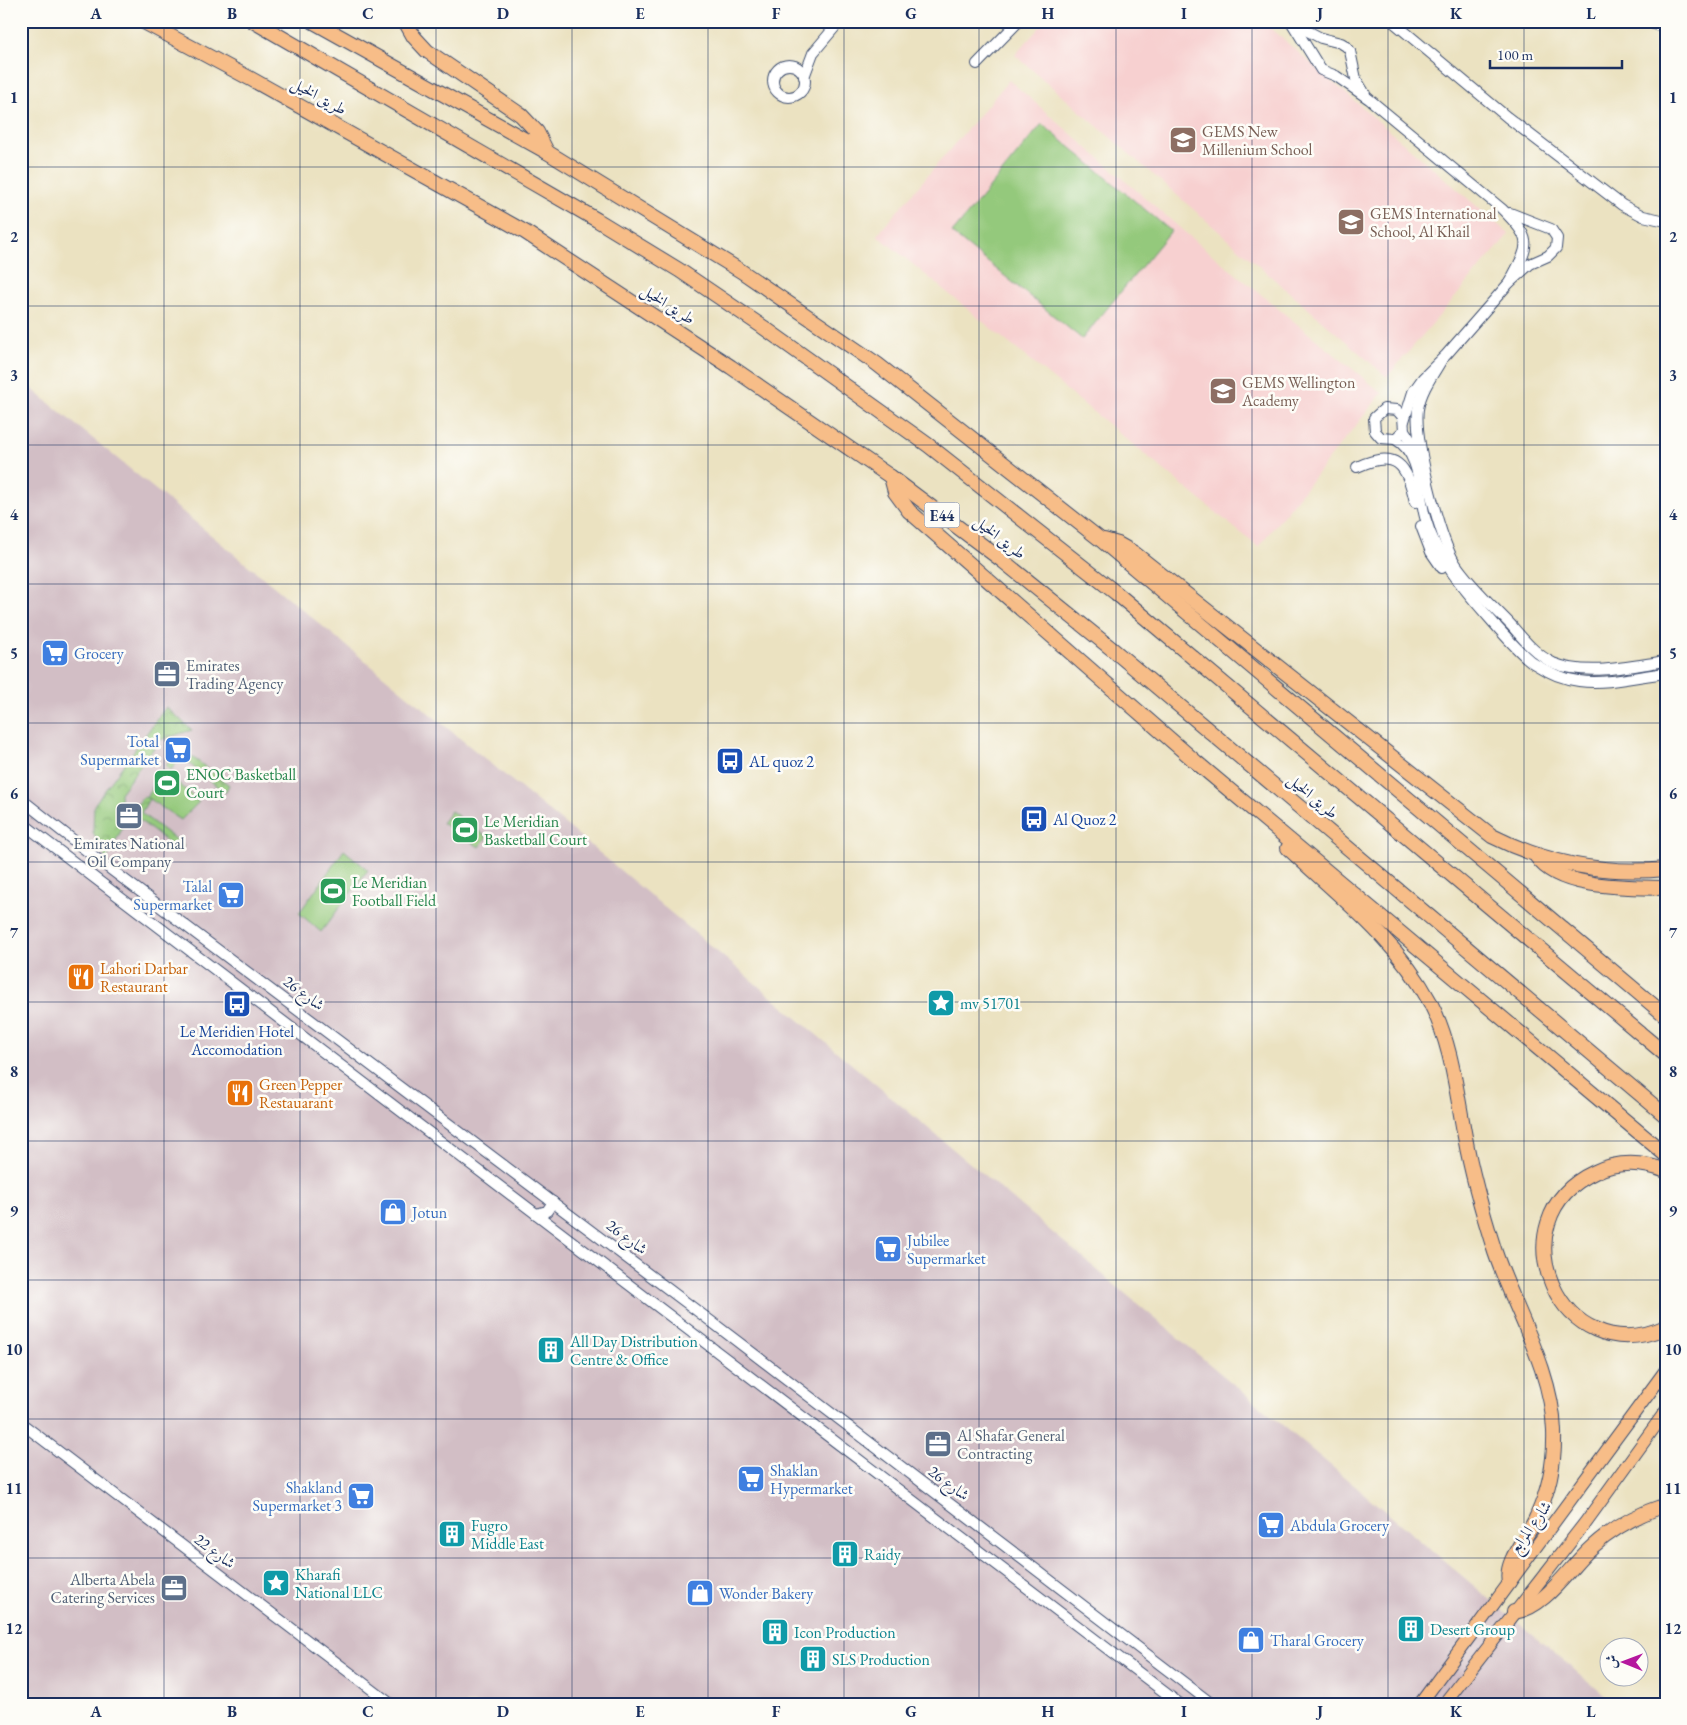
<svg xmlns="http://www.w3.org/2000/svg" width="1687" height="1725" viewBox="0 0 1687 1725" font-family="'EB Garamond',Amiri,serif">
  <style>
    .built { fill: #f7d0d0 }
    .industrial { fill: #d2bec5 }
    .grass { fill: #94c97b; stroke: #587c6c }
    .park { fill: url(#park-crowns); stroke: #587c6c }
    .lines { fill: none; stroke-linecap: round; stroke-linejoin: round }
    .minor-casing { stroke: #3a4a6d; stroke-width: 12 }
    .major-casing { stroke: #3a4a6d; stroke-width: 14 }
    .highway-casing { stroke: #3a4a6d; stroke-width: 16 }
    .minor { stroke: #fff; stroke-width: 10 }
    .major { stroke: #f7bd88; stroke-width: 12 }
    .highway { stroke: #f7bd88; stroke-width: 14 }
    .grid { fill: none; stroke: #1b2f5e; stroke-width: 1; stroke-opacity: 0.55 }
    .labels { text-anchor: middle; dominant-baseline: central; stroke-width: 5; stroke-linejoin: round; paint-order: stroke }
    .shield { fill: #fdfcf7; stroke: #5f6c8c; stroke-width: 1 }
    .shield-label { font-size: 15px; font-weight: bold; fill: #1b2f5e }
    .street-label { font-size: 16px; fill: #1b2f5e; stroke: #fdfcf7 }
    .education-label { font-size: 16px; fill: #785e54; stroke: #fdfcf7; text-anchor: start }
    .shop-label { font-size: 16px; fill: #366cbe; stroke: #fdfcf7; text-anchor: start }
    .service-label { font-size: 16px; fill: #4e5e75; stroke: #fdfcf7; text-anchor: start }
    .transit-label { font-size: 16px; fill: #164399; stroke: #fdfcf7; text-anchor: start }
    .leisure-label { font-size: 16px; fill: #27864d; stroke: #fdfcf7; text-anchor: start }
    .food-label { font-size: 16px; fill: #c56008; stroke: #fdfcf7; text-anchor: start }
    .culture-label { font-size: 16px; fill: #0d838f; stroke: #fdfcf7; text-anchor: start }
    .neatline { fill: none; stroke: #1b2f5e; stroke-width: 2 }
    .grid-label { font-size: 16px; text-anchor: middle; font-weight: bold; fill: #1b2f5e }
  </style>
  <defs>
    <pattern id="park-crowns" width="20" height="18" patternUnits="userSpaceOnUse" patternTransform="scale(1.25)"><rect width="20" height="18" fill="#94c97b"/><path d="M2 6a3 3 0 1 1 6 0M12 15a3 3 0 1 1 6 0" fill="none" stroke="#78a468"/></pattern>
  </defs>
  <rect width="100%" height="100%" fill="#fdfcf7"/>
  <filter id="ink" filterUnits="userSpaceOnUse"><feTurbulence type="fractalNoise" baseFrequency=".02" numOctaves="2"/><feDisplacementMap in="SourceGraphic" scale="10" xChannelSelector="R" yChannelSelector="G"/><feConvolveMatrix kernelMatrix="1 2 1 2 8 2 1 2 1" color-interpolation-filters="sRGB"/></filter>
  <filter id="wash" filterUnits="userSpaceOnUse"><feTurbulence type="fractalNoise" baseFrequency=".0096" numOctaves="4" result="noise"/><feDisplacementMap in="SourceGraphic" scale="20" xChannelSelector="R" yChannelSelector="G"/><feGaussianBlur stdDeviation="1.12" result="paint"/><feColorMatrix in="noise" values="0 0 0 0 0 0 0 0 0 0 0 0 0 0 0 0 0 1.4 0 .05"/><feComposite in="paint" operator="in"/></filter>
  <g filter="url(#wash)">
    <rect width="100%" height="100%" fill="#ebe2c1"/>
    <g class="built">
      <polygon points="1045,21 1262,21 1509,234 1387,377 1015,55"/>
      <polygon points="1009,80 1188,235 1382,393 1258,547 877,235"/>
    </g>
    <polygon class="industrial" points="21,380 571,829 1615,1704 21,1704"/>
    <g class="grass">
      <polygon points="1042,124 1171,231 1082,339 952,233"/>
      <polygon points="164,770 199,802 181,820 146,797"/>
      <polygon points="451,811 487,837 479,847 442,823"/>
      <polygon points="344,850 368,870 321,932 299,913"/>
    </g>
    <g class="park">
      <polygon points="166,707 192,730 160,740 120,793 122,829 106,860 93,832 94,805"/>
      <polygon points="183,750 229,785 225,793 181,757 171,770 166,766 176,751"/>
      <polygon points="144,796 149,799 141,813 184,846 179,851 130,813"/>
    </g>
  </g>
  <g filter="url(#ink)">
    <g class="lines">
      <g class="minor-casing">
        <g id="minor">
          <polyline points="1392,21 1507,117 1622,205 1643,216 1666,221"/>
          <polyline points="1647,21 1666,29"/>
          <path d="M1292,23L1321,70L1336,76L1369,99L1502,209C1535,242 1529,245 1509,283"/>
          <polyline points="1294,24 1321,38 1341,43 1346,46 1350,51 1356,79 1365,94"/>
          <polyline points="977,64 1019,21"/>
          <circle cx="789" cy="81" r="16"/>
          <polyline points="804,77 813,53 840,21"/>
          <path d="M1441,361C1432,376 1421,391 1418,409C1414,438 1439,537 1455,563C1470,586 1492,605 1511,625C1523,639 1536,655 1553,663C1587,677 1631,666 1666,661"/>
          <polyline points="1404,421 1413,392 1423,378 1446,355 1509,283 1530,264 1548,256 1556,248 1557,238 1551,229 1510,213"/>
          <polyline points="1404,430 1395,439 1381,438 1375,431 1374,418 1384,409 1397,410 1403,417 1404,430 1420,455"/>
          <path d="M1395,439C1422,454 1418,491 1425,517C1437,561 1468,594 1498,628C1509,640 1520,653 1533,663C1547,672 1562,679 1579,681C1607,685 1638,676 1666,673"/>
          <path d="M1357,467C1396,449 1407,464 1415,502"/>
          <polyline points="1421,526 1431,552 1442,568"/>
          <polyline points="21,799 101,862 704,1316 1212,1704"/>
          <polyline points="21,822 1180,1704"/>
          <polyline points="536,1214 547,1211 553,1202"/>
          <polyline points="21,1423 391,1704"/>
        </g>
      </g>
      <g class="major-casing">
        <g id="major">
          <polyline points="1420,1704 1666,1370"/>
          <polyline points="1444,1704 1585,1523 1666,1411"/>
        </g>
      </g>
      <g class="highway-casing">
        <g id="highway">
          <polyline points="142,21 251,79 525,232 731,367 891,477 1003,561 1112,649 1666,1116"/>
          <polyline points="253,21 597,220 679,270 763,327 928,445 1116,593 1666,1055"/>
          <polyline points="312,21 547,152 741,271 877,364 1101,540 1666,1016"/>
          <polyline points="405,21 414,37 427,51 521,115 537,132 547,152"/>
          <polyline points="891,477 895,492 909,511 1196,762 1666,1155"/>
          <path d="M1104,540L1118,544L1134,553L1492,836C1547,864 1604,875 1666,869"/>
          <path d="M1288,848C1338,895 1397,940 1430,1002C1452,1045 1456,1090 1465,1137C1472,1176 1483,1214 1495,1252C1515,1311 1552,1369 1554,1431C1555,1460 1549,1490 1537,1516C1529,1536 1504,1560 1509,1582"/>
          <path d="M1537,857C1559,890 1631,887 1666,888"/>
          <path d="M1666,1171C1643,1162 1618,1161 1595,1172C1493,1219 1560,1375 1666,1327"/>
          <path d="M1514,1612C1546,1608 1569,1567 1592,1547C1614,1527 1638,1514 1666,1505"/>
        </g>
      </g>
      <use href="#minor" class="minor"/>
      <use href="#major" class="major"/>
      <use href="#highway" class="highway"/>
    </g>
  </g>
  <path class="grid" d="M164,21V1704M300,21V1704M436,21V1704M572,21V1704M708,21V1704M844,21V1704M979,21V1704M1116,21V1704M1252,21V1704M1388,21V1704M1524,21V1704M21,167H1666M21,306H1666M21,445H1666M21,584H1666M21,723H1666M21,862H1666M21,1002H1666M21,1141H1666M21,1280H1666M21,1419H1666M21,1558H1666"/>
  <defs>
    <g id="school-square" transform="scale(1.4375)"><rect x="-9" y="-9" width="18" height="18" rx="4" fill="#8d6e63" stroke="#fdfcf7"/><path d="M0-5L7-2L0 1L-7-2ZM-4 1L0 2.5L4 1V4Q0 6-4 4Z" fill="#fff"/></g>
    <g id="supermarket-square" transform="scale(1.4375)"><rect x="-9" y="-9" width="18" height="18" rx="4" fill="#3f7fe0" stroke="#fdfcf7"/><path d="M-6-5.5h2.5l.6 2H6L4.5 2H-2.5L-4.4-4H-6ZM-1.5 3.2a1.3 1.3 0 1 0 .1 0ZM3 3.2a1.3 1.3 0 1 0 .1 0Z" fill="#fff"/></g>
    <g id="office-square" transform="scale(1.4375)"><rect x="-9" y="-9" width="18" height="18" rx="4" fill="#5c6f8a" stroke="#fdfcf7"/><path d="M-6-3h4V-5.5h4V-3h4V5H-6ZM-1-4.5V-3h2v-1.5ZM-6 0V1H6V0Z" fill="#fff"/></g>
    <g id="bus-square" transform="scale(1.4375)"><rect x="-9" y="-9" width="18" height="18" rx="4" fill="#1a4fb4" stroke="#fdfcf7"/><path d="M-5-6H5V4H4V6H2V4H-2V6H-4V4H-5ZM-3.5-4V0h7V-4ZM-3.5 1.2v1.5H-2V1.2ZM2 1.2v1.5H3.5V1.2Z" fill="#fff"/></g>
    <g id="stadium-square" transform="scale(1.4375)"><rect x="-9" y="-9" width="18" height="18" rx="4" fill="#2e9e5b" stroke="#fdfcf7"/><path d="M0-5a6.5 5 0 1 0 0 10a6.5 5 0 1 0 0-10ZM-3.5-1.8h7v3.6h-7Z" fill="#fff"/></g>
    <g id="restaurant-square" transform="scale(1.4375)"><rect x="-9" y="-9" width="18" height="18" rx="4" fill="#e8710a" stroke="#fdfcf7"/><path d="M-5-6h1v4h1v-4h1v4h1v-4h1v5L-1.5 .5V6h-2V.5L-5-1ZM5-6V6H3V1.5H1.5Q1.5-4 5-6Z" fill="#fff"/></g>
    <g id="sight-square" transform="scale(1.4375)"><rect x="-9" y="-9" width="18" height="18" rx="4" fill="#0f9aa8" stroke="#fdfcf7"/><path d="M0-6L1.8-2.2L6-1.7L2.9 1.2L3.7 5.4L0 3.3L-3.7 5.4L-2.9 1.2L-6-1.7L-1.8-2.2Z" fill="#fff"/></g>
    <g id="shop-square" transform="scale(1.4375)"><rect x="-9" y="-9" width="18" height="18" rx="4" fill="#3f7fe0" stroke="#fdfcf7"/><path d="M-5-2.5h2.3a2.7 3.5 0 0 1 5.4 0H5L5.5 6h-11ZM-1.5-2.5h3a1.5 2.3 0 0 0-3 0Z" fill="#fff"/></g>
    <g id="building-square" transform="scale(1.4375)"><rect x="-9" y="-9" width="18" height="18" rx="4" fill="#0f9aa8" stroke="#fdfcf7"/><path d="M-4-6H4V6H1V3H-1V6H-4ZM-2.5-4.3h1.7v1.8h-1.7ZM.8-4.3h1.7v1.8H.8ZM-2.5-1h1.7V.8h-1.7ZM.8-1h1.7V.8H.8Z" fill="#fff"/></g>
  </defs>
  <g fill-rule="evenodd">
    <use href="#school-square" x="1183" y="140"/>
    <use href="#school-square" x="1351" y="222"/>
    <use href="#school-square" x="1223" y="391"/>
    <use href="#supermarket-square" x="55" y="653"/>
    <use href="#office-square" x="167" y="674"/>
    <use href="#supermarket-square" x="178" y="750"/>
    <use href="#bus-square" x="730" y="761"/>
    <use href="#stadium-square" x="167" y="783"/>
    <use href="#office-square" x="129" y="816"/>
    <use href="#bus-square" x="1034" y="819"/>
    <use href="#stadium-square" x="465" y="830"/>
    <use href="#stadium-square" x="333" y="891"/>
    <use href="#supermarket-square" x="231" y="895"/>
    <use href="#restaurant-square" x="81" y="977"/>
    <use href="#sight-square" x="941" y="1003"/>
    <use href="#bus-square" x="237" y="1004"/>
    <use href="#restaurant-square" x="240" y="1093"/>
    <use href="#shop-square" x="393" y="1212"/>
    <use href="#supermarket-square" x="888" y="1249"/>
    <use href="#building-square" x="551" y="1350"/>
    <use href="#office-square" x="938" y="1444"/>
    <use href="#supermarket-square" x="751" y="1479"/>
    <use href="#supermarket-square" x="361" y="1496"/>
    <use href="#supermarket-square" x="1271" y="1525"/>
    <use href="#building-square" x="452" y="1534"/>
    <use href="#building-square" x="845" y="1554"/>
    <use href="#sight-square" x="276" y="1583"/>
    <use href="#office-square" x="174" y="1588"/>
    <use href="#shop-square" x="700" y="1593"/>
    <use href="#building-square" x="1411" y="1629"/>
    <use href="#building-square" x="775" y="1632"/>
    <use href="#shop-square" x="1251" y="1640"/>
    <use href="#building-square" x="813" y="1659"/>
  </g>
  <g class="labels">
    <rect class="shield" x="924.5" y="502.5" width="35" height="25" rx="4"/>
    <g class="shield-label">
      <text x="942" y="515">E44</text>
    </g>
    <g class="street-label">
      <text transform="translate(319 96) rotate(29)">طريق الخيل</text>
      <text transform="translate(668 304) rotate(33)">طريق الخيل</text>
      <text transform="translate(1000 537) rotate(38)">طريق الخيل</text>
      <text transform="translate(1313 796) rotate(40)">طريق الخيل</text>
      <text transform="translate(304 993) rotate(37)">شارع 26</text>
      <text transform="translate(627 1237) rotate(37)">شارع 26</text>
      <text transform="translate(949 1483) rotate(37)">شارع 26</text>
      <text transform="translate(1530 1527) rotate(-54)">شارع المرابع</text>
      <text transform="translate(215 1551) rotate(37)">شارع 22</text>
    </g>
    <g class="education-label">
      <text x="1202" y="131">GEMS New<tspan x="1202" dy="18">Millenium School</tspan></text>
      <text x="1370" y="213">GEMS International<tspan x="1370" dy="18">School, Al Khail</tspan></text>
      <text x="1242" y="382">GEMS Wellington<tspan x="1242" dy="18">Academy</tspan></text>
    </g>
    <g class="shop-label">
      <text x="74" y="653">Grocery</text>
      <text x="159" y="741" text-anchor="end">Total<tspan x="159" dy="18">Supermarket</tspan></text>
      <text x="212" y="886" text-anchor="end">Talal<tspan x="212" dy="18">Supermarket</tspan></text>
      <text x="412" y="1212">Jotun</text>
      <text x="907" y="1240">Jubilee<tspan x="907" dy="18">Supermarket</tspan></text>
      <text x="770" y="1470">Shaklan<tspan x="770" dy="18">Hypermarket</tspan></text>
      <text x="342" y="1487" text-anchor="end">Shakland<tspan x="342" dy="18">Supermarket 3</tspan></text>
      <text x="1290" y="1525">Abdula Grocery</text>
      <text x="719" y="1593">Wonder Bakery</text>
      <text x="1270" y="1640">Tharal Grocery</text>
    </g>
    <g class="service-label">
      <text x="186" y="665">Emirates<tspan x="186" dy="18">Trading Agency</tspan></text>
      <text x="129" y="843" text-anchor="middle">Emirates National<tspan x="129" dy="18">Oil Company</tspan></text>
      <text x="957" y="1435">Al Shafar General<tspan x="957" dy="18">Contracting</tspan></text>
      <text x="155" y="1579" text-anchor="end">Alberta Abela<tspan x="155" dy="18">Catering Services</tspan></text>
    </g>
    <g class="transit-label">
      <text x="749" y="761">AL quoz 2</text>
      <text x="1053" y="819">Al Quoz 2</text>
      <text x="237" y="1031" text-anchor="middle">Le Meridien Hotel<tspan x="237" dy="18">Accomodation</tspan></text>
    </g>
    <g class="leisure-label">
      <text x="186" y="774">ENOC Basketball<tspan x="186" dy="18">Court</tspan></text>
      <text x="484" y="821">Le Meridian<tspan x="484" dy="18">Basketball Court</tspan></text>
      <text x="352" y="882">Le Meridian<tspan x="352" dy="18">Football Field</tspan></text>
    </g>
    <g class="food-label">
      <text x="100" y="968">Lahori Darbar<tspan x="100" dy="18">Restaurant</tspan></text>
      <text x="259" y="1084">Green Pepper<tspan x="259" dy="18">Restauarant</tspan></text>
    </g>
    <g class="culture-label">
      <text x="960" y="1003">mv 51701</text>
      <text x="570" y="1341">All Day Distribution<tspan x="570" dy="18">Centre &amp; Office</tspan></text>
      <text x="471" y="1525">Fugro<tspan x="471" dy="18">Middle East</tspan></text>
      <text x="864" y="1554">Raidy</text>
      <text x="295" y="1574">Kharafi<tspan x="295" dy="18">National LLC</tspan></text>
      <text x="1430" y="1629">Desert Group</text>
      <text x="794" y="1632">Icon Production</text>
      <text x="832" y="1659">SLS Production</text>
    </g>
  </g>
  <rect width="1687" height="1725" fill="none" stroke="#fdfcf7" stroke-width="55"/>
  <g transform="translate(1624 1662) rotate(271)"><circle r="24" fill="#fdfcf7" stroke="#a3aaba"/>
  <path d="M0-4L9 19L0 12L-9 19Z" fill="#b5179e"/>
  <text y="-8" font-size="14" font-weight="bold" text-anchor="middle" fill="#1b2f5e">ش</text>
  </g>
  <path d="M1490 60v8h132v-8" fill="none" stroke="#1b2f5e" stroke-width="2.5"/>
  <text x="1497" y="60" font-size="15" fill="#1b2f5e" stroke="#fdfcf7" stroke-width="4" paint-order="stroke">100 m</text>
  <rect x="28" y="28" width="1632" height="1670" class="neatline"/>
  <g class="grid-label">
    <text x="96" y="19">A</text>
    <text x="232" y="19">B</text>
    <text x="368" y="19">C</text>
    <text x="503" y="19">D</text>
    <text x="640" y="19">E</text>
    <text x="776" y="19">F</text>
    <text x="911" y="19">G</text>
    <text x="1048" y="19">H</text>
    <text x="1184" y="19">I</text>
    <text x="1320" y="19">J</text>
    <text x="1456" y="19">K</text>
    <text x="1591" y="19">L</text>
    <text x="14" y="103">1</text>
    <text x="1673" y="103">1</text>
    <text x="14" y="242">2</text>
    <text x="1673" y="242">2</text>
    <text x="14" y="381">3</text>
    <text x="1673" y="381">3</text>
    <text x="14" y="520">4</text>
    <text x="1673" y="520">4</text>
    <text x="14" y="659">5</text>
    <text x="1673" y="659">5</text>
    <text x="14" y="799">6</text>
    <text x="1673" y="799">6</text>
    <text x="14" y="938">7</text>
    <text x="1673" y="938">7</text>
    <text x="14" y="1077">8</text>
    <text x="1673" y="1077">8</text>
    <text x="14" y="1216">9</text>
    <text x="1673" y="1216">9</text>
    <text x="14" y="1355">10</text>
    <text x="1673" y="1355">10</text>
    <text x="14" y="1494">11</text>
    <text x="1673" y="1494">11</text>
    <text x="14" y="1634">12</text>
    <text x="1673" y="1634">12</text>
    <text x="96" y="1717">A</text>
    <text x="232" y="1717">B</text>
    <text x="368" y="1717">C</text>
    <text x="503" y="1717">D</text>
    <text x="640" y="1717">E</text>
    <text x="776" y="1717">F</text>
    <text x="911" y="1717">G</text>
    <text x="1048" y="1717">H</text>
    <text x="1184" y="1717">I</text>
    <text x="1320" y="1717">J</text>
    <text x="1456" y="1717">K</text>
    <text x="1591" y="1717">L</text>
  </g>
</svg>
